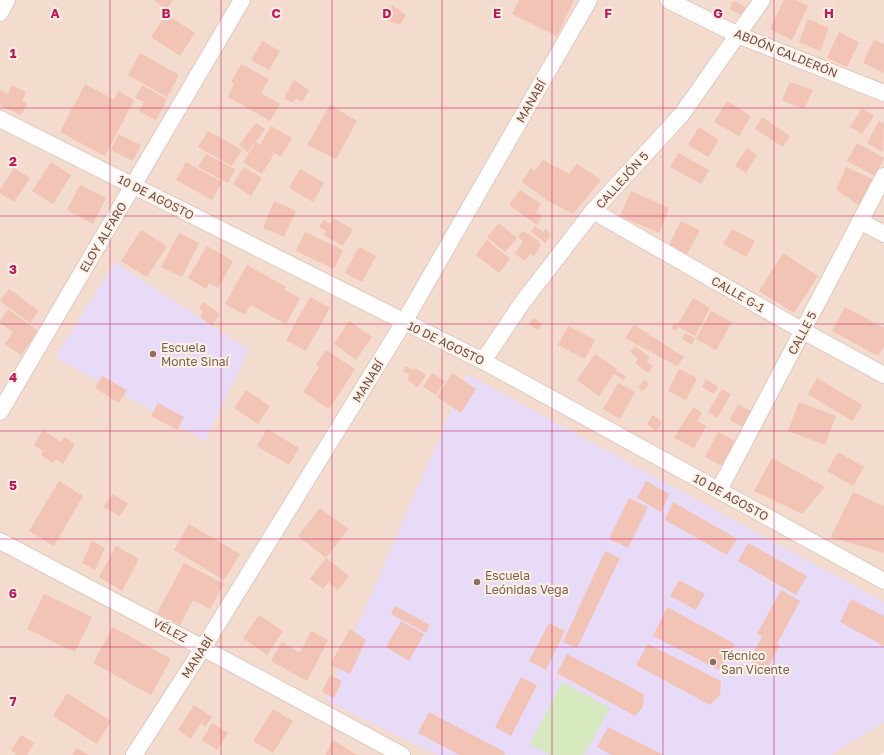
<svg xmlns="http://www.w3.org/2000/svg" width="884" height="755" viewBox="0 0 884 755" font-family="'Golos Text',sans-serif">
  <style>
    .residential { fill: #f3dbcd }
    .education { fill: #e8dbf7 }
    .green { fill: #d6e8be }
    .building { fill: #f1c4b6 }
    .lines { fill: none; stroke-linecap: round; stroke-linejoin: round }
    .minor-casing { stroke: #e1c8be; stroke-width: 18 }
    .minor { stroke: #fff; stroke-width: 16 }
    .grid { fill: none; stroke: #c2185b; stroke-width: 1; stroke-opacity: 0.55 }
    .education-dot { fill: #8d6e63; stroke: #fff0e4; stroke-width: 1.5 }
    .labels { text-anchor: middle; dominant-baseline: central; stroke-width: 4; stroke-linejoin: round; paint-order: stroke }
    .street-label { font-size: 12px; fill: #714f47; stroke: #fff0e4 }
    .education-label { font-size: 12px; fill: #785e54; stroke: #fff0e4; text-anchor: start }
    .grid-label { font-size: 13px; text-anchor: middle; font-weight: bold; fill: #c2185b; stroke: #fff0e4; stroke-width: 4; stroke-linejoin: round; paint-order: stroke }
  </style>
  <rect width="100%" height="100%" fill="#fcebde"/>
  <polygon class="residential" points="0,0 884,0 884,752 880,755 0,755"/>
  <g class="education">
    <polygon points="115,262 249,350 205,441 55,357"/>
    <polygon points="467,374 884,602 884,722 831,755 437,755 325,700"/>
  </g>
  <polygon class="green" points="562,682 610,708 584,755 550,755 530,744"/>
  <g class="building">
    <polygon points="154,0 173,0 166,9"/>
    <polygon points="519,0 574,0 557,36 512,14"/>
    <polygon points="784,0 796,0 808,6 792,40 770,29"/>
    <polygon points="734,1 747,8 743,16 729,9"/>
    <polygon points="392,5 406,15 400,25 387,20"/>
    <polygon points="166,14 195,33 180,56 151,37"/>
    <polygon points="808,19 829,28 820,51 799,42"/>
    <polygon points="839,32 859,42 847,67 827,58"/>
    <polygon points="874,40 884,44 884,73 863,63"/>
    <polygon points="262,41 280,51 269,70 251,60"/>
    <polygon points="140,53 179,75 167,97 128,75"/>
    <polygon points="241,64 269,79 261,93 280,104 270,121 228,97 234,84 231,82"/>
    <polygon points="294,80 309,90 302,102 296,98 293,103 284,98"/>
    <polygon points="790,82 813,90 804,109 782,100"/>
    <polygon points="85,84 114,100 118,91 134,100 105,156 60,132"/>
    <polygon points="12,85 26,92 22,101 27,104 21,115 0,105 0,90 8,94"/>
    <polygon points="142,85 167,99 156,120 139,111 144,102 135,98"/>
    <polygon points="727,101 751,116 739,136 714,122"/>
    <polygon points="330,105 357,121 336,159 307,145"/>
    <polygon points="862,108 874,116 862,134 850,127"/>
    <polygon points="762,117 790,136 783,147 755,129"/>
    <polygon points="879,121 884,124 883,152 867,143"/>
    <polygon points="256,123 265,129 248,152 239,145"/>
    <polygon points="271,126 292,138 281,157 265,148 274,154 262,174 243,162 256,142 260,145"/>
    <polygon points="699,127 719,140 708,157 688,145"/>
    <polygon points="208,131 242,150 232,166 198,147"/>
    <polygon points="118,134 141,145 133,161 111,150"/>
    <polygon points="857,143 884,158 875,176 847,161"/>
    <polygon points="747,148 757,155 746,173 735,166"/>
    <polygon points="678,153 709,170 701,184 670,167"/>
    <polygon points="206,154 235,169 228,183 198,167"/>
    <polygon points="543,160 569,174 577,164 601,180 573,214 548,201 522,182 531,168 534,171"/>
    <polygon points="51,162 71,175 53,204 32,191"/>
    <polygon points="186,162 222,182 212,200 176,180"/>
    <polygon points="244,167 262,178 251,196 233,184"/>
    <polygon points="846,167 877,181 860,206 836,190"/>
    <polygon points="14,168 30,178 14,202 0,193 0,190"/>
    <polygon points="300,169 324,183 313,202 289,188"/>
    <polygon points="80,185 106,198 93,224 67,210"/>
    <polygon points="520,190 541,204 536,212 542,216 537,225 509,205"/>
    <polygon points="631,191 669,208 659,233 620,216"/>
    <polygon points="274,201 296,211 284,237 263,228"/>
    <polygon points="333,218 353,229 343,246 324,235 326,231 319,227 323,220 331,224"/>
    <polygon points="681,221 700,230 686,256 668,247"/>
    <polygon points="499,223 517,238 505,252 487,237"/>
    <polygon points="535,226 543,232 545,229 551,234 549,236 550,237 545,243 531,231"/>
    <polygon points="732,229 755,241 746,257 723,244"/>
    <polygon points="141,230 167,246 147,277 121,261"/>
    <polygon points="523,231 539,241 538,243 541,245 534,256 530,254 525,261 515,254 523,241 518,237"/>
    <polygon points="305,232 343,250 334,269 296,251"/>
    <polygon points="179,233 199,243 182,277 161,267"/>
    <polygon points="487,240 510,259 499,273 476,255"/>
    <polygon points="207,246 233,261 218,288 209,283 206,289 188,278"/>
    <polygon points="359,247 376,256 362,282 345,273"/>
    <polygon points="783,253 818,276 794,313 759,291"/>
    <polygon points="247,265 286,287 284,290 300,298 286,324 250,305 245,315 225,304"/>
    <polygon points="9,289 39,311 30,323 0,301"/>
    <polygon points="310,297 330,308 306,351 286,340"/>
    <polygon points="693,298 710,308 695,336 679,327 676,331 671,328 675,322 678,324"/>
    <polygon points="203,302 220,314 212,326 200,317 203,311 199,308"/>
    <polygon points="845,307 884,328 884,346 878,356 832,331"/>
    <polygon points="8,309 38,331 21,355 5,344 13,332 0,323 0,321"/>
    <polygon points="711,311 732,322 716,350 696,339"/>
    <polygon points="533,318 542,324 538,330 529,324"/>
    <polygon points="349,321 372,337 356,360 334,344"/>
    <polygon points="634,325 684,357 677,366 625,338"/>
    <polygon points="568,326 595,340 585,359 558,345"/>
    <polygon points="685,333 695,338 692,345 682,339"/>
    <polygon points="635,346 650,357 647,362 653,366 648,373 635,363 638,358 630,352"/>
    <polygon points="326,350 355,369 329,409 303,392 319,367 316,364"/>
    <polygon points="595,354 617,369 616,370 626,377 623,380 614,374 599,396 577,380"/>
    <polygon points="406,366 413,370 415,368 426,375 418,387 407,380 410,375 403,371"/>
    <polygon points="679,369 697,378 686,400 668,391"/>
    <polygon points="432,373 445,381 436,395 423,387"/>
    <polygon points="452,373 476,389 461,413 437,397"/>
    <polygon points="102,376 127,390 119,403 95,388"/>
    <polygon points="817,378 862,405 852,421 808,394"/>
    <polygon points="706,379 718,387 714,394 702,387"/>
    <polygon points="644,380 649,384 643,391 638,388"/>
    <polygon points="618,383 635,392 620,419 603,409"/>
    <polygon points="722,389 731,394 717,418 708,412"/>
    <polygon points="246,390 270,406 258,424 234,408"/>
    <polygon points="799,402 836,416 825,445 788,431"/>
    <polygon points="158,403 184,417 177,430 151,416"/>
    <polygon points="738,404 753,412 745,428 730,420"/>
    <polygon points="693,407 702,413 697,421 706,426 694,448 674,438"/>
    <polygon points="653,415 662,422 656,431 647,424"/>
    <polygon points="267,429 299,448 289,465 257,446"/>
    <polygon points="43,430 61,442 64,437 75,444 63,464 56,459 53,463 41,455 43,451 34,445"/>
    <polygon points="718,432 737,442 724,467 705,457"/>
    <polygon points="838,452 864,467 853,486 827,471"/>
    <polygon points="772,458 825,487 802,514 754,491"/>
    <polygon points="59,481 83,496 54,546 29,531"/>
    <polygon points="646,481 669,494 661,512 637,498"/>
    <polygon points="853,492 884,506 884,553 831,537"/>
    <polygon points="112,494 128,503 120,516 104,507"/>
    <polygon points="629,498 648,507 628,548 609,539"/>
    <polygon points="673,502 737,539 727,555 665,520"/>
    <polygon points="320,508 348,529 326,558 298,536"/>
    <polygon points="189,524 240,554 224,580 174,550"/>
    <polygon points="92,541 105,548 95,570 82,563"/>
    <polygon points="748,543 807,576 796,595 738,561"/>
    <polygon points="116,546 139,559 122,591 99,577"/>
    <polygon points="605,551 620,558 577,648 563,642"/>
    <polygon points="326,558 349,576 338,590 328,582 323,589 310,579"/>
    <polygon points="184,563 224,584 210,609 193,600 180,625 157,613"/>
    <polygon points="679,580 705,594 696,610 670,596"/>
    <polygon points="781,590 800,601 777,644 780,645 767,670 750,661 762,636 757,634"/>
    <polygon points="44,594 92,617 75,652 27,629"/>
    <polygon points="851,599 884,616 884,646 840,622"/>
    <polygon points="395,606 430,625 426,633 391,614"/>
    <polygon points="667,607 735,644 719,670 653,636"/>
    <polygon points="259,615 283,631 267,655 243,638"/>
    <polygon points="401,621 424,634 409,661 386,647"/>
    <polygon points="549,623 565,631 546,670 529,661"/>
    <polygon points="113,627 171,659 151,695 93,663"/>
    <polygon points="350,629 366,640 350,674 330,665"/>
    <polygon points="311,631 328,640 307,681 271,661 282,642 300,653"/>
    <polygon points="648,644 721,681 720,695 710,705 636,665"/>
    <polygon points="567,654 644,694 643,707 635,716 557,673"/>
    <polygon points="330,675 342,681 334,698 322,692"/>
    <polygon points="521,677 537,685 511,736 495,727"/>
    <polygon points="67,693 111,721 97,744 53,716"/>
    <polygon points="194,705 212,717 205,727 201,723 191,739 178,730"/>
    <polygon points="273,709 293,721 273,753 253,741"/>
    <polygon points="429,712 505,752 504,755 460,755 418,733"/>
    <polygon points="212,723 228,733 217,750 202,740"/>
    <polygon points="608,727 664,755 612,755 597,747"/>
    <polygon points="21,735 34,743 27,755 17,755 11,750"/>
    <polygon points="333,740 357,755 325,755"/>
    <polygon points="77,748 89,755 72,755"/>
  </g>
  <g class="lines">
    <g class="minor-casing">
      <g id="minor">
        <polyline points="668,0 738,35 884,93"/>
        <polyline points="0,13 7,0"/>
        <polyline points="0,119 483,361 884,581"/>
        <polyline points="593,211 803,331 884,375"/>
        <polyline points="860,221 884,234"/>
        <polyline points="483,361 522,303 593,211 682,114 762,0"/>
        <polyline points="0,412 242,0"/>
        <polyline points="719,490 884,176"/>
        <polyline points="0,541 203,648 402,755"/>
        <polyline points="134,755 203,648 404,322 589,0"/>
      </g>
    </g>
    <use href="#minor" class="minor"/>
  </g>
  <path class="grid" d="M110,0V755M221,0V755M332,0V755M442,0V755M552,0V755M663,0V755M774,0V755M0,108H884M0,216H884M0,324H884M0,431H884M0,539H884M0,647H884"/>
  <g class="education-dot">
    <circle cx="153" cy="354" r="4"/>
    <circle cx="477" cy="582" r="4"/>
    <circle cx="713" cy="662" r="4"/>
  </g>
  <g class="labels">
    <g class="street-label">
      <text transform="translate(786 53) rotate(22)">ABDÓN CALDERÓN</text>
      <text transform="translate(531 101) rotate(-60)">MANABÍ</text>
      <text transform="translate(622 180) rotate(-48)">CALLEJÓN 5</text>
      <text transform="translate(156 197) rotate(27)">10 DE AGOSTO</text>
      <text transform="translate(103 237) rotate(-59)">ELOY ALFARO</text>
      <text transform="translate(738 294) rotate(30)">CALLE G-1</text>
      <text transform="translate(802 333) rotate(-62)">CALLE 5</text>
      <text transform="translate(446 343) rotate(26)">10 DE AGOSTO</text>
      <text transform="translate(368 381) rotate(-58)">MANABÍ</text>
      <text transform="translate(731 497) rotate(29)">10 DE AGOSTO</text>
      <text transform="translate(170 630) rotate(28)">VÉLEZ</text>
      <text transform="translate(197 657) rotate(-57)">MANABÍ</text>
    </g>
    <g class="education-label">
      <text x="161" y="347">Escuela<tspan x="161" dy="14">Monte Sinaí</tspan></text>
      <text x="485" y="575">Escuela<tspan x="485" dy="14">Leónidas Vega</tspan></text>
      <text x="721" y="655">Técnico<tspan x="721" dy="14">San Vicente</tspan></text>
    </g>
  </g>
  <g class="grid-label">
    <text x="55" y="18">A</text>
    <text x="166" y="18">B</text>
    <text x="276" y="18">C</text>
    <text x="387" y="18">D</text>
    <text x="497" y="18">E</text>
    <text x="608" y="18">F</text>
    <text x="718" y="18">G</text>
    <text x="829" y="18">H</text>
    <text x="13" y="58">1</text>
    <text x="13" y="166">2</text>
    <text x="13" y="274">3</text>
    <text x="13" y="382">4</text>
    <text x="13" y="490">5</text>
    <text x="13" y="598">6</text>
    <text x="13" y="706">7</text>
  </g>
</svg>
